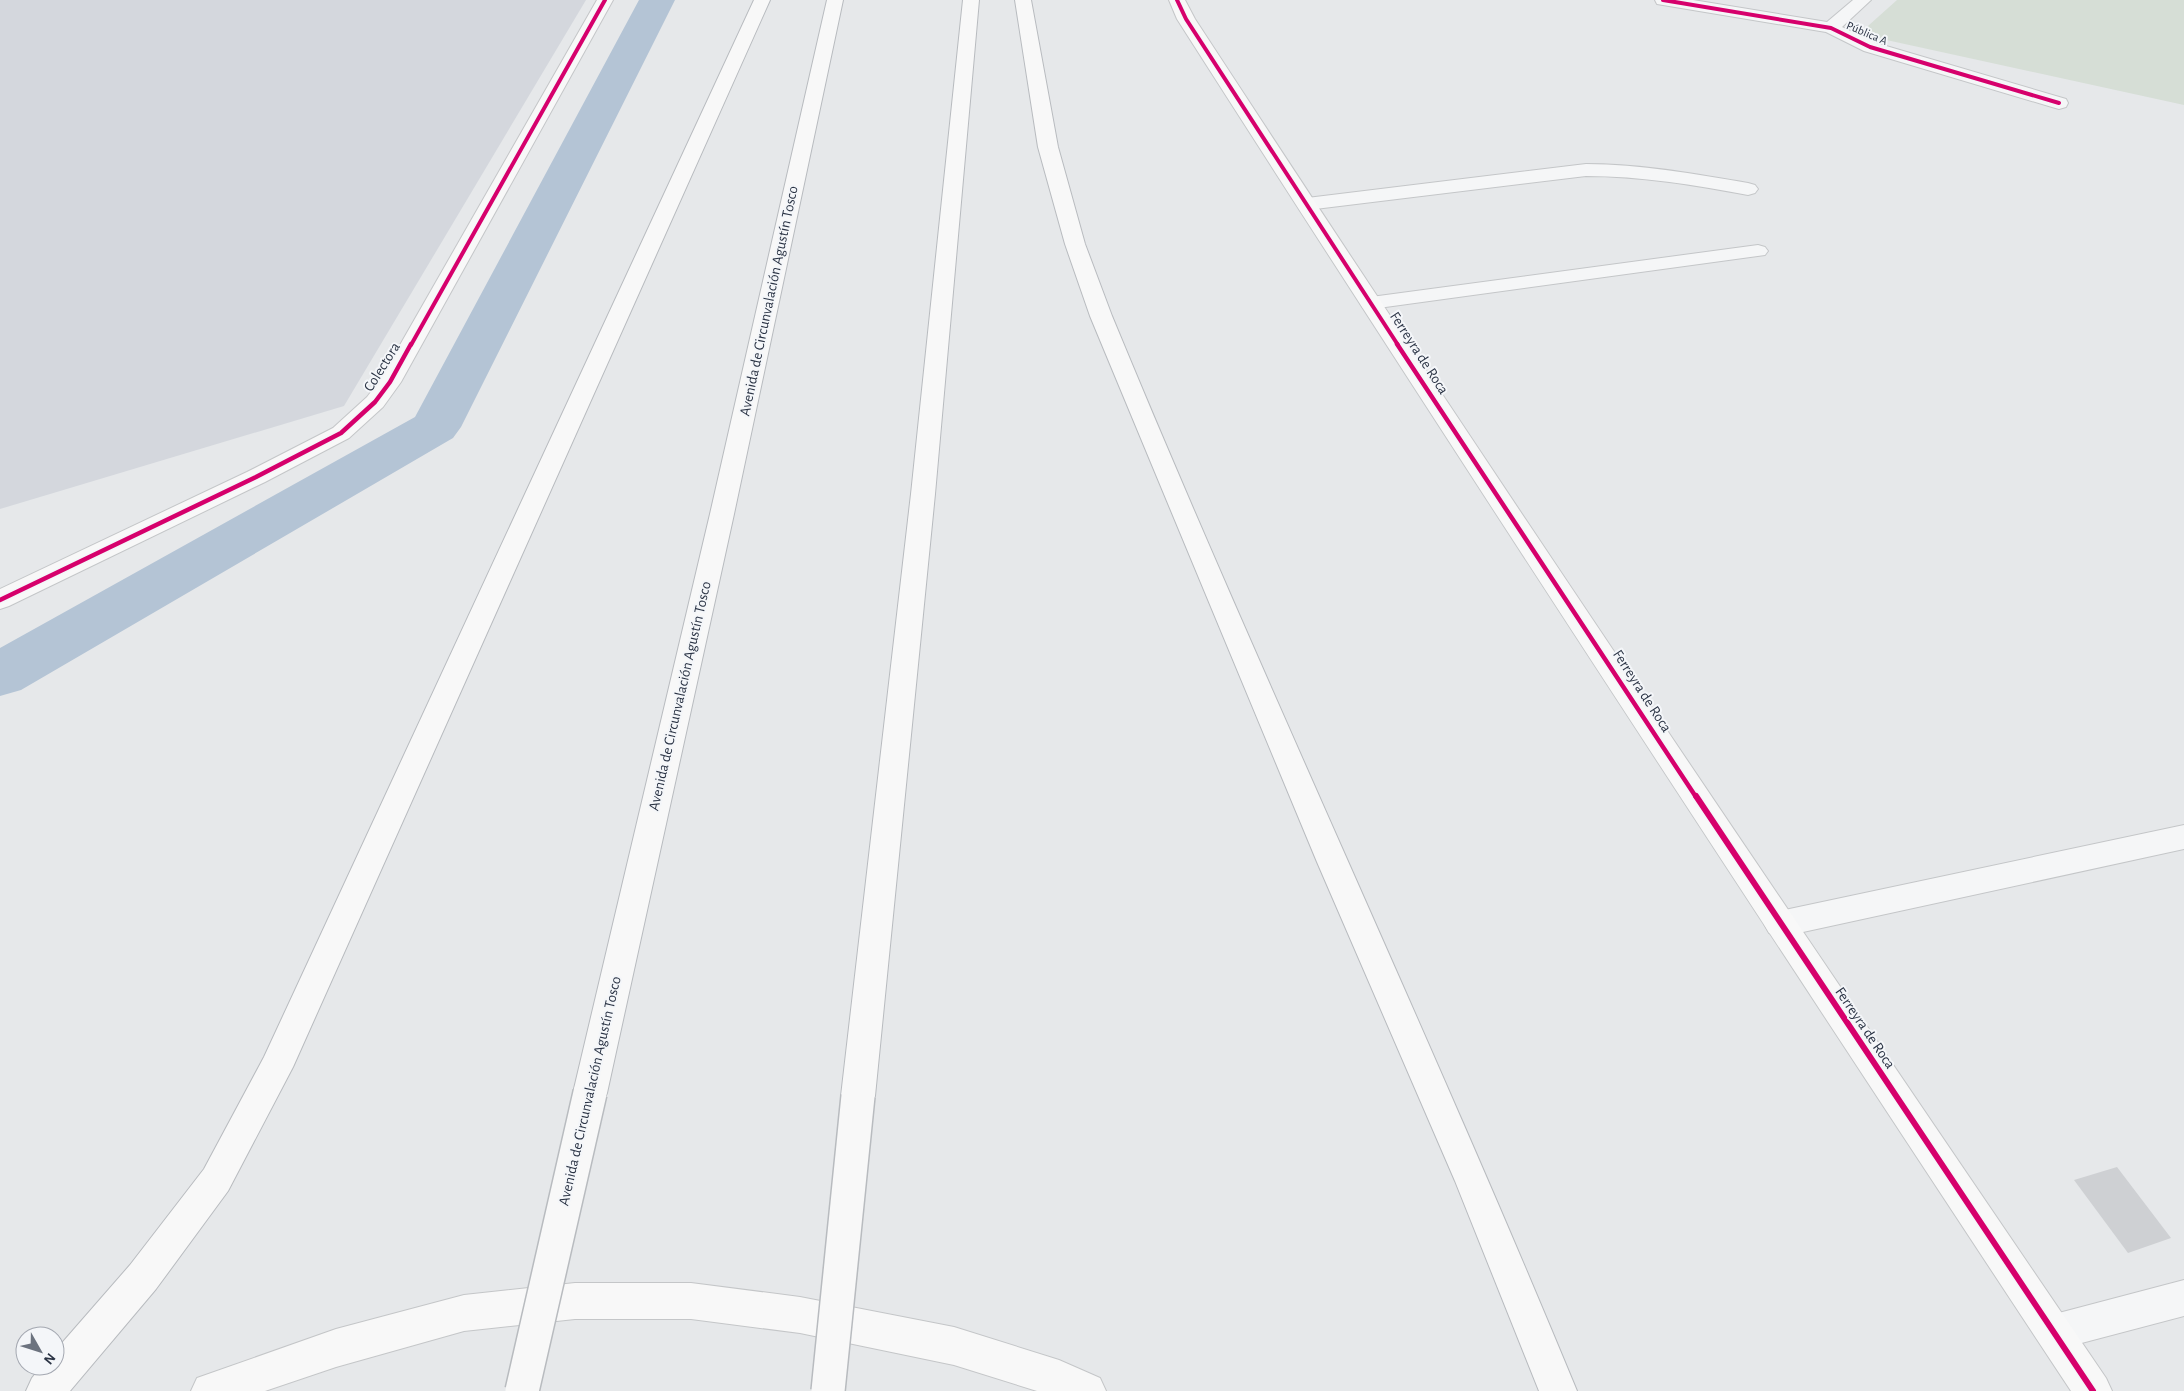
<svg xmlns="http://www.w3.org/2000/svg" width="2184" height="1391" viewBox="0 0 2184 1391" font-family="'Alegreya Sans',sans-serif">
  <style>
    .built { fill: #d4d7dd }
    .green { fill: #d6ded6 }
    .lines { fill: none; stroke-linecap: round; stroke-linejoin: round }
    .canal { fill: #b4c4d5; fill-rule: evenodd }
    .building { fill: #ced0d3 }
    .lane-casing { stroke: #c4c6c8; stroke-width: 2 }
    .street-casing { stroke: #c4c6c8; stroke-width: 2 }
    .secondary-casing { stroke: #c4c6c8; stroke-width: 2 }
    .highway-casing { stroke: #b8bbbf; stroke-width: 2 }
    .lane { fill: #f5f6f7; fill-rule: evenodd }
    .street { fill: #f5f6f7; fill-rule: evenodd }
    .secondary { fill: #f8f8f8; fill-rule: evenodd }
    .highway { fill: #f8f8f8; fill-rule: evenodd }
    .highway-bridge-casing { stroke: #b8bbbf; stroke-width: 36; stroke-linecap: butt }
    .highway-bridge { stroke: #f8f8f8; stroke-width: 33 }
    .cycleway-far2-casing { stroke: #f4f6f9; stroke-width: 6 }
    .cycleway-far1-casing { stroke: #f4f6f9; stroke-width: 8 }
    .cycleway-casing { stroke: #f4f6f9; stroke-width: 9 }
    .cycleway-far2 { stroke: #d6006c; stroke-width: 4 }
    .cycleway-far1 { stroke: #d6006c; stroke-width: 4.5 }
    .cycleway { stroke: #d6006c; stroke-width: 6 }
    .labels { text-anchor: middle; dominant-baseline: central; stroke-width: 4; stroke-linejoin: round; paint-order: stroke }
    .far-street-label { font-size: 12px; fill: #2b3445; stroke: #f4f6f9 }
    .street-label { font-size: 15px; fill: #2b3445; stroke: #f4f6f9 }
  </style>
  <rect width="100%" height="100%" fill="#e6e8ea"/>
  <polygon class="built" points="0,0 586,0 344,406 0,509"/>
  <polygon class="green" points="1897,0 2184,0 2184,105 1859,34"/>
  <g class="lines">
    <polygon class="canal" points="639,0 675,0 461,427 453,438 21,690 0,696 0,648 415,417"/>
  </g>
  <polygon class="building" points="2117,1167 2171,1238 2128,1253 2074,1180"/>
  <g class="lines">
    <g class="lane-casing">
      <g id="lane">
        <polygon points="2184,825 2184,849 1780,937 1769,933 1764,924 1769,915 1780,911"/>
        <polygon points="2184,1280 2184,1316 2055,1350 2042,1345 2036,1332 2042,1319 2055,1314"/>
      </g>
    </g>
    <g class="street-casing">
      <g id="street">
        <polygon points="1655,0 1693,0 1827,22 1853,0 1871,0 1842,27 1876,43 2066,99 2068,103 2066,107 2059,109 2052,107 1864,51 1826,32 1663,5 1657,4"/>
        <path d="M1586,164C1641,164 1694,174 1748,183L1755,185L1758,189L1755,193L1748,195C1694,185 1641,176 1586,176L1307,210L1300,208L1297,204L1300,200L1307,198Z"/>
        <polygon points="1758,245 1765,247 1768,251 1765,255 1371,309 1363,308 1360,303 1363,298 1371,297"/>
      </g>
    </g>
    <g class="secondary-casing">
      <g id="secondary">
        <polygon points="597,0 613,0 401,382 383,407 349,438 265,482 9,606 0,609 0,589 247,472 333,428 367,397 380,380"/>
        <path d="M1169,0H1185L1195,19C1493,476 1799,927 2106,1378L2112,1391H2071C1770,935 1471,479 1177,19Z"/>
        <polygon points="575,1283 691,1283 800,1297 954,1327 1059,1360 1100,1378 1106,1391 1037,1391 954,1365 800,1333 691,1319 575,1319 464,1331 336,1367 265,1391 191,1391 197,1378 336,1329 464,1295"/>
      </g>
    </g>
    <g class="highway-casing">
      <g id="highway">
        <polygon points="754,0 770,0 293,1067 228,1191 156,1289 70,1391 26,1391 32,1378 42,1366 55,1366 55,1351 130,1265 204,1169 264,1057"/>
        <polygon points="827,0 843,0 734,514 607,1093 602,1104 590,1108 578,1104 573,1093 710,514"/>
        <polygon points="963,0 979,0 935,494 875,1096 870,1107 858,1111 846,1107 841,1096 911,494"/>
        <path d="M1015,0H1031L1058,147L1085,244L1112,316C1261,677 1428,1030 1577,1391H1539L1455,1181L1317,862L1090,316L1065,244L1038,147Z"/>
      </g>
    </g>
    <use href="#lane" class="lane"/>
    <use href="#street" class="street"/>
    <use href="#secondary" class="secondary"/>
    <use href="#highway" class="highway"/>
    <g class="highway-bridge-casing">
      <g id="highway-bridge">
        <polyline points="522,1391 590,1093"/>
        <polyline points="828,1391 858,1096"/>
      </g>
    </g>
    <use href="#highway-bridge" class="highway-bridge"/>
    <g class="cycleway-far2-casing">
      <g id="cycleway-far2">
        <polyline points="1177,0 1186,19 1398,345"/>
        <polyline points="1663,0 1831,28 1870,47 2059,103"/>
        <polyline points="411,345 605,0"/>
      </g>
    </g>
    <g class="cycleway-far1-casing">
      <g id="cycleway-far1">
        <polyline points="1397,344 1696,797"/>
        <polyline points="0,600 256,477 341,433 375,402 390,382 411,344"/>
      </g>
    </g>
    <g class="cycleway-casing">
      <polyline id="cycleway" points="1696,796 2093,1391"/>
    </g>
    <use href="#cycleway-far2" class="cycleway-far2"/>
    <use href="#cycleway-far1" class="cycleway-far1"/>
    <use href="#cycleway" class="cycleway"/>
  </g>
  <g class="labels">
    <g class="far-street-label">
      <text transform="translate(1867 33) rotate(23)">Pública A</text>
    </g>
    <g class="street-label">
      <text transform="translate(769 301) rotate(-78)">Avenida de Circunvalación Agustín Tosco</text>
      <text transform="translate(1419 353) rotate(57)">Ferreyra de Roca</text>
      <text transform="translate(382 367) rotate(-58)">Colectora</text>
      <text transform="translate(1642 691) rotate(57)">Ferreyra de Roca</text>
      <text transform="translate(680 696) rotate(-77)">Avenida de Circunvalación Agustín Tosco</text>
      <text transform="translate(1865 1028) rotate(56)">Ferreyra de Roca</text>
      <text transform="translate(590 1091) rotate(-77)">Avenida de Circunvalación Agustín Tosco</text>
    </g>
  </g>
  <g transform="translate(40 1351) rotate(129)"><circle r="24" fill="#f4f6f9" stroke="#a4a8b1"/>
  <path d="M0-4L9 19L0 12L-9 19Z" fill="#6c737f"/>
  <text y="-8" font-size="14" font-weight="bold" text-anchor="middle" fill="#2b3445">N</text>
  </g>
</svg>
